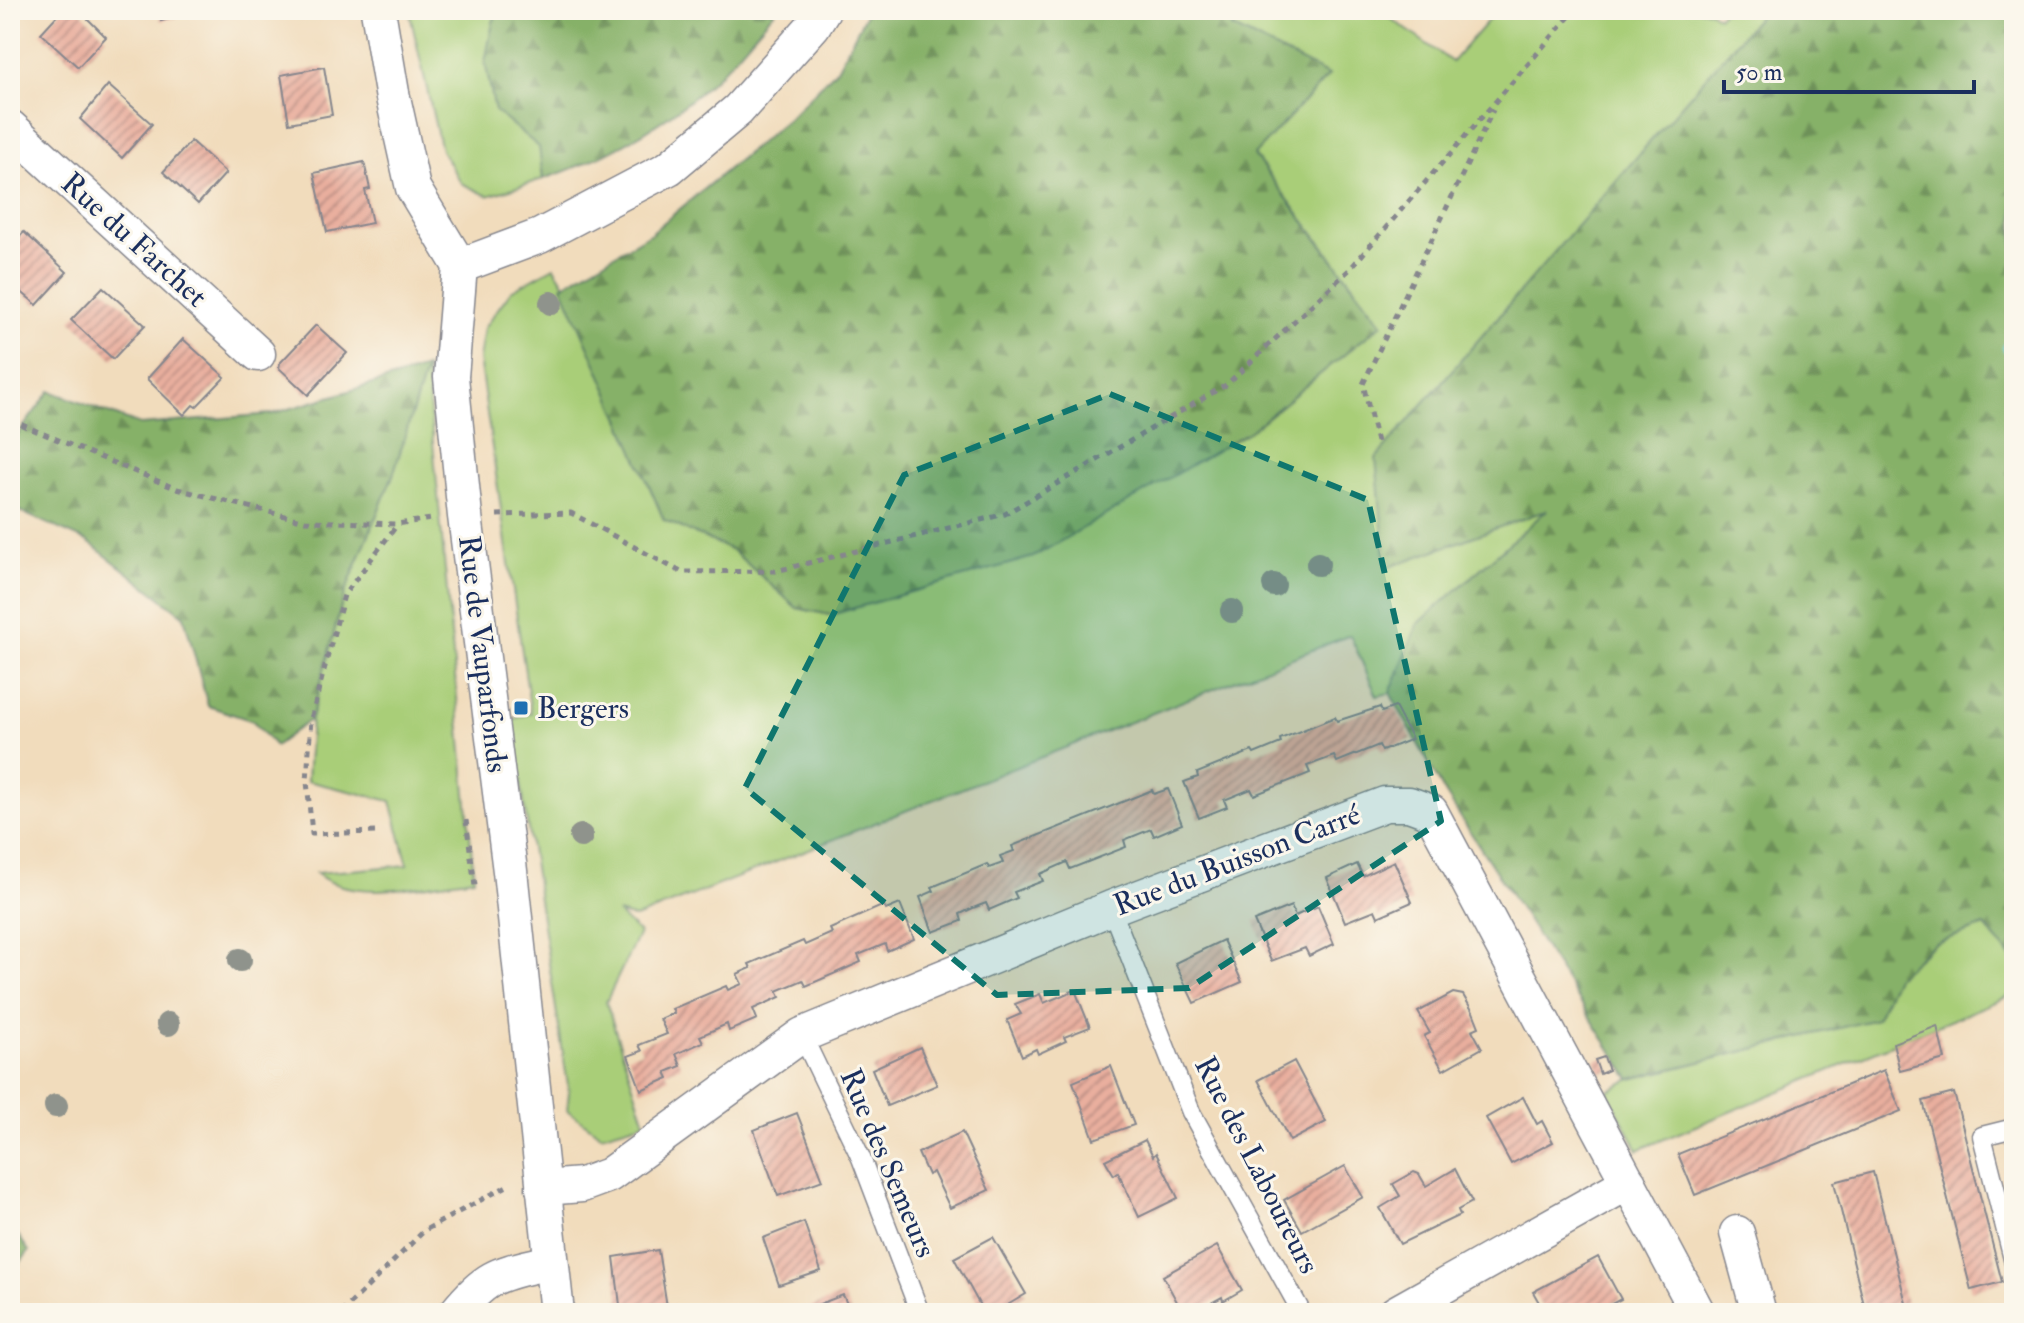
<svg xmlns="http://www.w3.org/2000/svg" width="2024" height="1323" viewBox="0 0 2024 1323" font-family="'IM FELL Double Pica',serif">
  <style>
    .grass { fill: #a9ce78; stroke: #627e6b; stroke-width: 2 }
    .forest { fill: url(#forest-firs); stroke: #507063; stroke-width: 2 }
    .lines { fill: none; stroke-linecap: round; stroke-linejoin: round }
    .stream { stroke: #5ec8d9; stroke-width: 10 }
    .building { fill: url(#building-hatch) }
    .lane-casing { stroke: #86868d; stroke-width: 21 }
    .street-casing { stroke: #86868d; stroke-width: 37 }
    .path { stroke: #86868d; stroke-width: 5; stroke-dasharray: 6 6; stroke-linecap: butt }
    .lane { stroke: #fff; stroke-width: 18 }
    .street { stroke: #fff; stroke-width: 34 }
    .tree { fill: #8f938c }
    .marked { fill: #0f766e; fill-opacity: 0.2; stroke: #0f766e; stroke-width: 6; stroke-dasharray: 16 10; stroke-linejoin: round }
    .poi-dot { fill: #1f6fb2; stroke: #fbf7ec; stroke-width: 3 }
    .labels { text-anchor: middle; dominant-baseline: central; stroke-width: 6; stroke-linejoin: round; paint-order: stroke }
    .street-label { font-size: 30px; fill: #1b2f5e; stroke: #fbf7ec }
    .poi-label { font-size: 30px; fill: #1b2f5e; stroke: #fbf7ec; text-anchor: start }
  </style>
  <defs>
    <pattern id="forest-firs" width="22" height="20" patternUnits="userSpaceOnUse" patternTransform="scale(2)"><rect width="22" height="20" fill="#86b168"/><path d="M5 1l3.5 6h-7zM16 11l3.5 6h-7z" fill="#6d9059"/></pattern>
    <pattern id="building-hatch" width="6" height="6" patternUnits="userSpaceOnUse" patternTransform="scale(2)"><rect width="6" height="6" fill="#e9af9e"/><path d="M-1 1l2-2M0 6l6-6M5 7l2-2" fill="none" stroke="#bc8f84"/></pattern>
  </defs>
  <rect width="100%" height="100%" fill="#fbf7ec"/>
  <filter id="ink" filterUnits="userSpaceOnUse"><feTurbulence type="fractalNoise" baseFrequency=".0125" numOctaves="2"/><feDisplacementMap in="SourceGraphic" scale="16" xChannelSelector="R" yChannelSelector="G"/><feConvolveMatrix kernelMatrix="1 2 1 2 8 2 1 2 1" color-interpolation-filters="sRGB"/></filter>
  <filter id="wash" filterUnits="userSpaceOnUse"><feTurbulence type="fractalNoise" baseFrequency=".006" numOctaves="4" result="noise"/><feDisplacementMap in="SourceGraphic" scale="32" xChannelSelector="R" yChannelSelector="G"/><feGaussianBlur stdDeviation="1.8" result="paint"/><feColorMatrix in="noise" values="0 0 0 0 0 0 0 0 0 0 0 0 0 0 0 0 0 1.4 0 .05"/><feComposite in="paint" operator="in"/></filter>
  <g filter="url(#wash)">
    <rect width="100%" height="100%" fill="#f1dcbc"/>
    <g class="grass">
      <polygon points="409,10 499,10 493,22 495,111 540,147 543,179 488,196 461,183 441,150"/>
      <polygon points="1243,10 1379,10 1452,62 1497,10 1709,10 1718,17 1724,10 1764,10 1734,48 1550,508 1418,624 1390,693 1377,696 1350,635 635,918 618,913 639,933 606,1002 645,1122 601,1135 567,1110 569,1092 511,720 531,713 479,359 484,328 511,291 554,267 563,281 664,520 732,550 797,608 831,615 1033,557 1250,431 1382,323 1254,155 1232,27"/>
      <path d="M426,368L474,878C429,884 352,904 316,873L408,865L391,801L307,781L311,719L344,595L393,475Z"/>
      <polygon points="1985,926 2014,961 2014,994 1638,1150 1607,1091 1631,1079 1876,1019 1896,977 1935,943"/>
    </g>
    <g class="forest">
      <path d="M499,10H776C751,37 728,69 700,92C653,131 602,160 543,179L539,147L495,111L485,62L493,22Z"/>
      <polygon points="868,10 1243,10 1232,27 1329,75 1254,155 1382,324 1250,431 1033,557 830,615 797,608 732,550 664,520 562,286 651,233 788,119 837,69"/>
      <polygon points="1764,10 2014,10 2014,961 1985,926 1935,943 1896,977 1876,1019 1630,1079 1445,793 1390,693 1418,624 1547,510 1386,568 1376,458"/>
      <polygon points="426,368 393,475 344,595 311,719 275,746 253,721 208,706 184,616 87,541 10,507 10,445 50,391 140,425 272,414"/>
      <polygon points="10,1224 29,1251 10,1276"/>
    </g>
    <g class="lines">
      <polyline class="stream" points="2014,336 2007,347 2014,354"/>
    </g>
    <g id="blocks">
      <g class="building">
        <polygon points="62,10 85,10 82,13 106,37 78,67 41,33"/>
        <polygon points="158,10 203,10 203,11 161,21"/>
        <polygon points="324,67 332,115 289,123 281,75"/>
        <polygon points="108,85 152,124 122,158 80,119"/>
        <polygon points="191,141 226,173 198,204 163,172"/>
        <polygon points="364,162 370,189 365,190 372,223 327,232 314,173"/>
        <polygon points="24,232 67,272 37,305 12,284 10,286 10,247"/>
        <polygon points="103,287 145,325 113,359 71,320"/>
        <polygon points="316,325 347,353 308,395 279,368 280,363"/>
        <polygon points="183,339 225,377 196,407 193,405 184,415 147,379"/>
        <polygon points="1380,707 1382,712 1395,707 1412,739 1382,751 1379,745 1337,762 1334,756 1307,766 1310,773 1254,795 1251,789 1224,800 1227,807 1199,818 1184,782 1198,777 1197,773 1252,751 1254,754 1281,743 1280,739 1335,717 1337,721"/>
        <polygon points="1168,789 1182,824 1154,836 1151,829 1124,840 1126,847 1070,869 1067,862 1040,874 1043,881 1014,892 1017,898 989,910 986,903 973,908 960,914 962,921 933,932 920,897 934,891 932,887 987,864 989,868 1003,863 1000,856 1014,851 1012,846 1152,790 1154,794"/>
        <polygon points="1394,861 1412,902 1378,917 1375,910 1345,922 1327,878 1357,864 1363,876"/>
        <polygon points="900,904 914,939 887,951 885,944 858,955 861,962 806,986 803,980 777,991 780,997 753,1009 757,1019 729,1031 727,1024 700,1036 703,1042 676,1054 681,1066 666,1072 669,1078 641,1090 628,1056 642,1051 639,1045 667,1034 660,1019 674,1013 672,1009 726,986 728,990 742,984 737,974 751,968 749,964 803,941 805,945 832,933 830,929 884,905 886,910"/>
        <polygon points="1291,906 1295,916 1318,906 1334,944 1309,956 1305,948 1271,961 1254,921"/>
        <polygon points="1223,940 1242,982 1194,1003 1175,963"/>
        <polygon points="1075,990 1090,1027 1064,1037 1066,1041 1038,1054 1036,1049 1022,1056 1007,1020 1021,1014 1015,1004 1040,994 1044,1003"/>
        <polygon points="1453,993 1463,995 1473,1012 1479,1027 1472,1030 1482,1048 1443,1070 1424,1036 1430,1033 1418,1012"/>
        <polygon points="1937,1026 1945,1059 1900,1071 1893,1043"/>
        <polygon points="920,1047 937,1085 887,1106 872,1069"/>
        <polygon points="1604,1057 1609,1070 1600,1074 1595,1060"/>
        <polygon points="1294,1061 1326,1122 1290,1141 1258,1080"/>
        <polygon points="1111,1066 1134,1125 1094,1139 1073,1082"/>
        <polygon points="1884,1070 1901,1111 1695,1195 1678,1154"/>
        <polygon points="1954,1093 2002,1282 1971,1290 1923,1101"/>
        <polygon points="1523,1097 1537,1124 1542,1121 1553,1142 1511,1164 1486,1118"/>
        <polygon points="797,1113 823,1180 778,1196 754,1130"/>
        <polygon points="962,1132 989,1190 950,1208 933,1172 928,1175 918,1153"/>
        <polygon points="1145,1140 1153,1156 1156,1153 1178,1198 1139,1217 1118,1172 1114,1175 1105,1160"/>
        <polygon points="1345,1166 1363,1197 1302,1231 1284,1200"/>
        <polygon points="1455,1169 1472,1202 1458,1210 1460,1215 1400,1244 1380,1208 1400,1196 1393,1184 1414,1172 1419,1174 1426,1186"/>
        <polygon points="1873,1172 1906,1303 1866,1313 1834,1182"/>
        <polygon points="804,1222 821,1271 779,1285 763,1238"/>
        <polygon points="993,1237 1026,1294 994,1313 984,1313 954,1258"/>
        <polygon points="1217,1246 1242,1290 1223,1301 1222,1297 1193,1313 1183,1313 1163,1276"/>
        <polygon points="658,1250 668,1313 621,1313 614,1257"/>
        <polygon points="1598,1257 1621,1299 1595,1313 1545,1313 1533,1292"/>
        <polygon points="843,1295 851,1313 796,1313"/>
      </g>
    </g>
  </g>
  <g filter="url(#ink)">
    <use href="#blocks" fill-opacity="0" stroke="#86868d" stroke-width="2"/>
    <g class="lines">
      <g class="lane-casing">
        <g id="lane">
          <polyline points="1111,908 1191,1112 1302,1313"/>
          <polyline points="802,1035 861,1158 920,1313"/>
          <polyline points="2014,1128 1982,1136 2014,1263"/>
        </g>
      </g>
      <g class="street-casing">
        <g id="street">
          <polyline points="378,10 392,93 413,188 460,266 451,377 465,516 510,871 557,1313"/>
          <polyline points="10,127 258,354"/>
          <polyline points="460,266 540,236 669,168 738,110 813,26 823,10"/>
          <polyline points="543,1188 582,1185 609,1175 802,1035 1111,908 1385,804 1409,804 1431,812 1698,1313"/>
          <polyline points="1737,1233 1759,1313"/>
          <path d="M456,1313C489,1272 501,1274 550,1262"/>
          <polyline points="1396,1313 1629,1182"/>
        </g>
      </g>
      <g class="path">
        <polyline points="10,420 177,489 305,521 397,524 431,519"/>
        <polyline points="1377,442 1363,384 1493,110"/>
        <polyline points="497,515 571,513 681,572 776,571 1005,514 1226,385 1349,270 1575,10"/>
        <polyline points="466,820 475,886"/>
        <polyline points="375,832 312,834 307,781 311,719 344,595 397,525"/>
        <polyline points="341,1313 425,1230 507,1186 507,1182"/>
      </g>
      <use href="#lane" class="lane"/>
      <use href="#street" class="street"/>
    </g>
    <g class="tree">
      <circle cx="551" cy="303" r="12"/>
      <circle cx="1318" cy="564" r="12"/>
      <circle cx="1274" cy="585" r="12"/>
      <circle cx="1232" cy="611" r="12"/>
      <circle cx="581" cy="836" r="12"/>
      <circle cx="240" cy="960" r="12"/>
      <circle cx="168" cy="1024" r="12"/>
      <circle cx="56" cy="1106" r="12"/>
    </g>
  </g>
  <path class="marked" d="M1110,394L1368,500L1441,821L1189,988L997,995L745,788L904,475Z"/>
  <rect class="poi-dot" x="513" y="700" width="16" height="16" rx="4"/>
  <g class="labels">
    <g class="street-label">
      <text transform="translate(134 240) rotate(42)">Rue du Farchet</text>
      <text transform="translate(483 654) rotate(83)">Rue de Vauparfonds</text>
      <text transform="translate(1237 860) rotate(-21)">Rue du Buisson Carré</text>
      <text transform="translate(888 1163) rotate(67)">Rue des Semeurs</text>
      <text transform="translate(1257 1165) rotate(63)">Rue des Laboureurs</text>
    </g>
    <g class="poi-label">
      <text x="537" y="708">Bergers</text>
    </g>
  </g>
  <rect width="2024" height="1323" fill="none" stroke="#fbf7ec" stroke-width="40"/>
  <path d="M1724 80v12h250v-12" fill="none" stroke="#1b2f5e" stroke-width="4"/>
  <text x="1736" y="80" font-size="24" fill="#1b2f5e" stroke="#fbf7ec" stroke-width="6" paint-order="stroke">50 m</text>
</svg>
